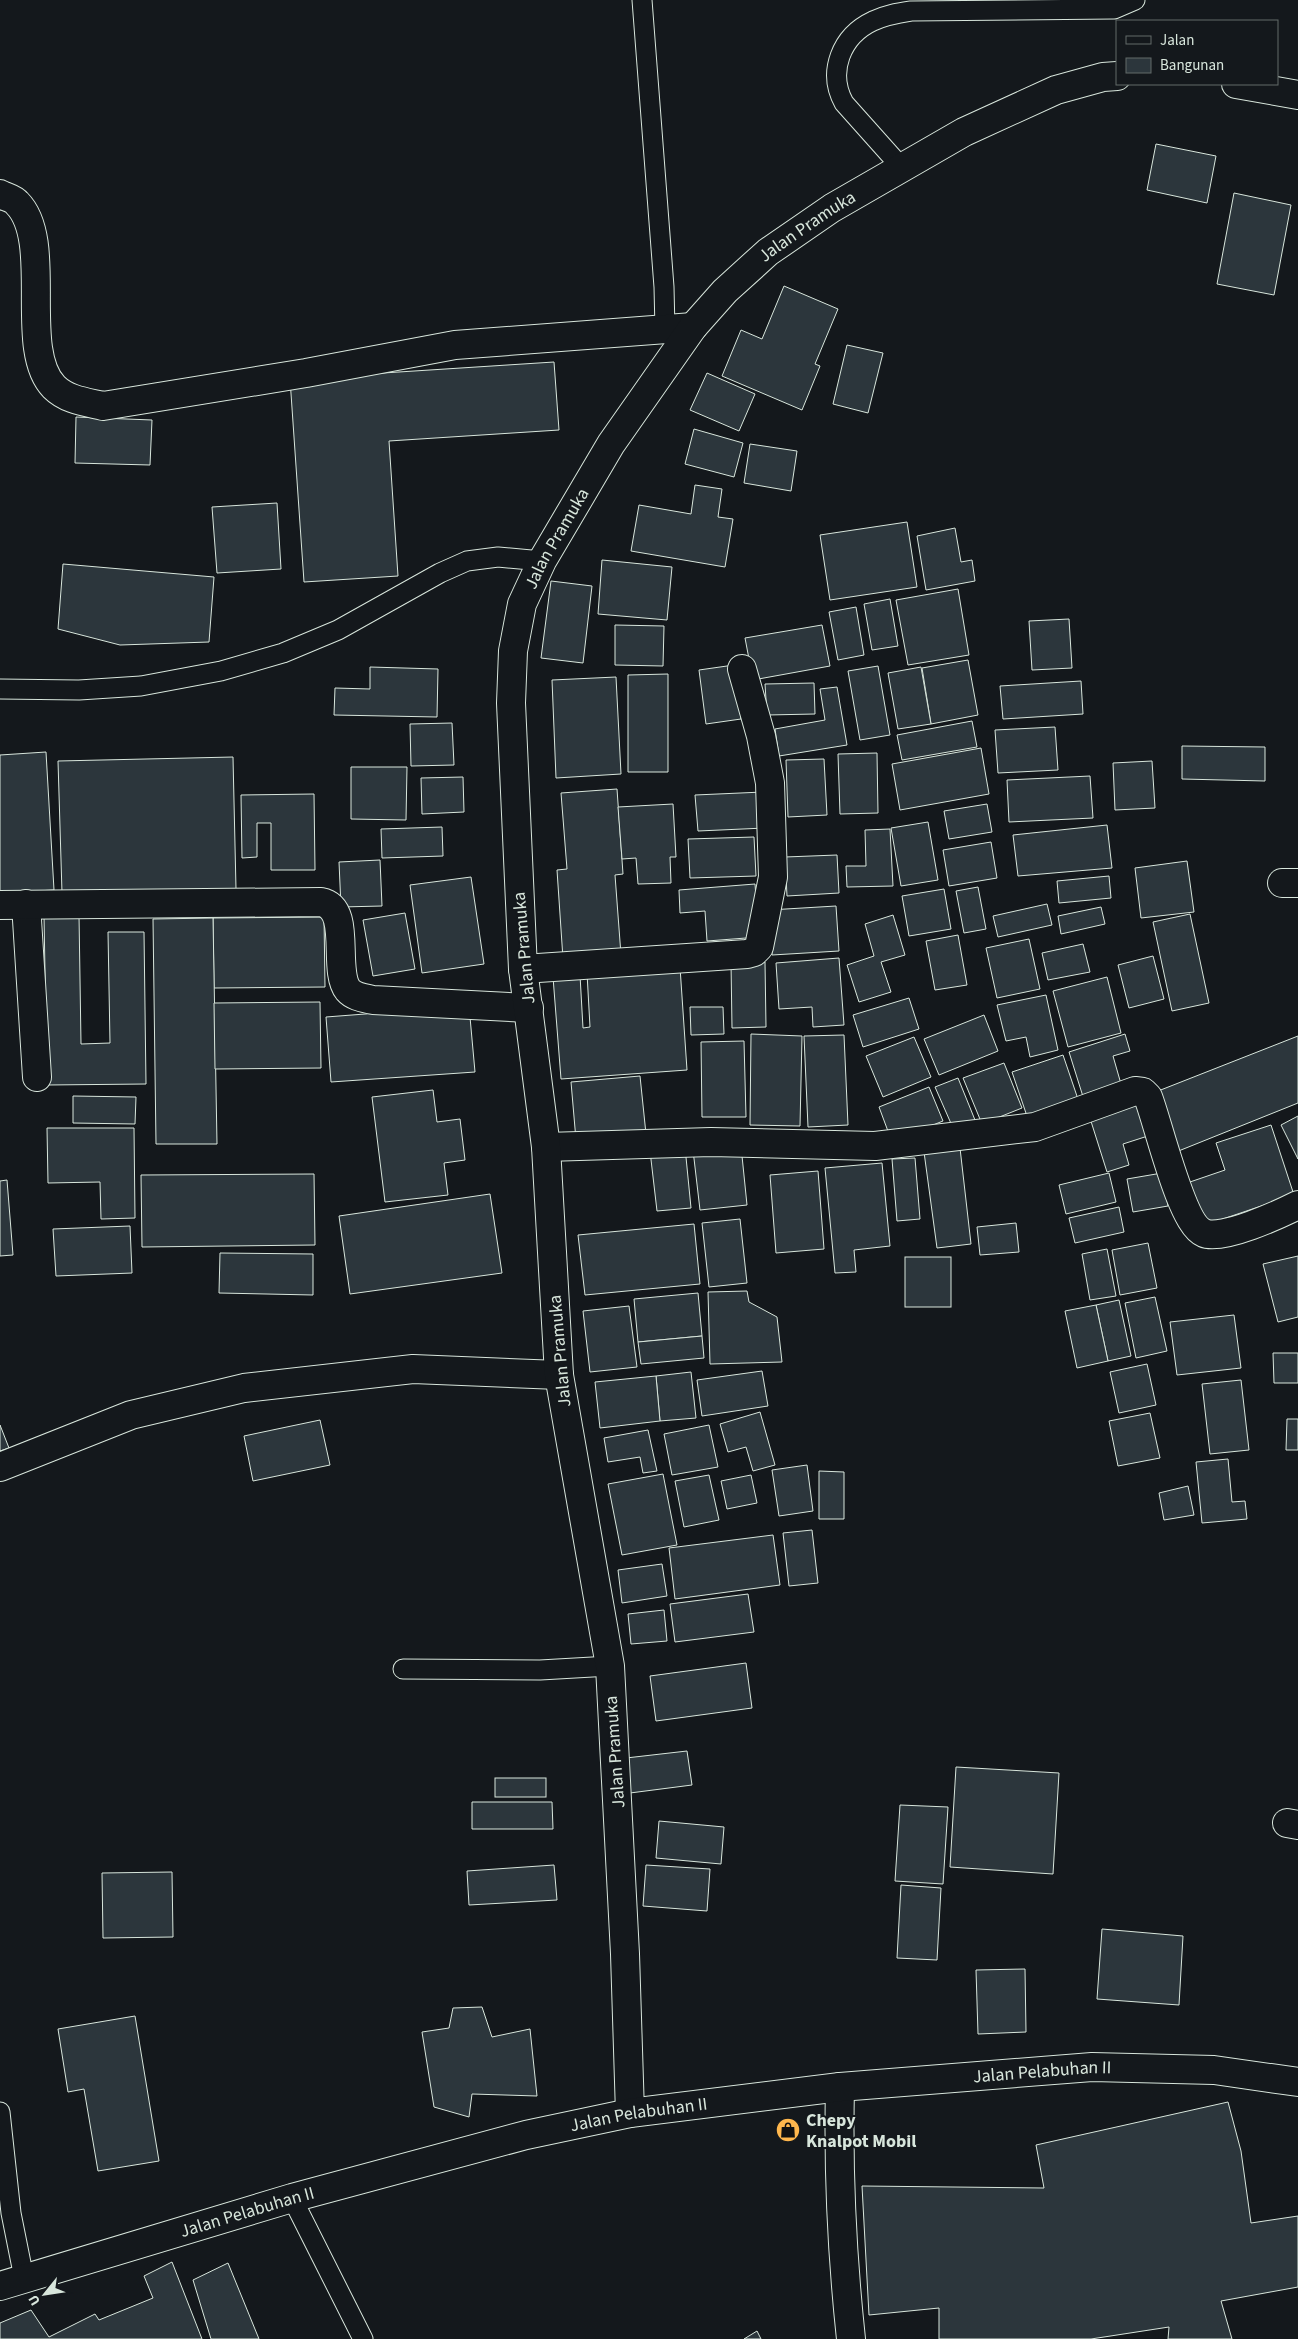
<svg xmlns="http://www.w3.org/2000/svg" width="1298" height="2339" viewBox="0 0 1298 2339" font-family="'Source Sans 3',sans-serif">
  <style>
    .building { fill: #2c363c; stroke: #d8e6dc }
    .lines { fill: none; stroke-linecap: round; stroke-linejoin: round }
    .lane-casing { stroke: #d8e6dc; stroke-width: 21 }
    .street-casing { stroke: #d8e6dc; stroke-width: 30 }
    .secondary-casing { stroke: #d8e6dc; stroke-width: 30 }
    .lane { stroke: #14181c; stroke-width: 19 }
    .street { stroke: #14181c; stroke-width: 28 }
    .secondary { stroke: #14181c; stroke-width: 28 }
    .labels { text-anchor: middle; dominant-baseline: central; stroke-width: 4; stroke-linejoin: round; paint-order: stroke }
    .street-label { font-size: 18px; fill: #d8e6dc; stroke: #14181c }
    .poi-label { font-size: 18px; font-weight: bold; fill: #d8e6dc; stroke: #14181c; text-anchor: start }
  </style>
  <rect width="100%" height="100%" fill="#14181c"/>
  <g class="building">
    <polygon points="1156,144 1216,156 1207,203 1147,190"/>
    <polygon points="1234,193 1291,205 1274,295 1217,284"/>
    <polygon points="784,286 838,309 815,364 820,366 802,410 722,376 741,330 762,339"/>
    <polygon points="847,345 883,353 868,413 833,404"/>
    <polygon points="554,362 559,430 389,441 398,576 304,582 290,379"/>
    <polygon points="707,373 755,394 739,431 690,410"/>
    <polygon points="76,417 152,420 150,465 75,463"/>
    <polygon points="694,429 743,443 734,477 685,464"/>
    <polygon points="750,444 797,451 791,491 744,483"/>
    <polygon points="695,485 722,489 718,517 733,519 725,567 631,551 639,505 691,514"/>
    <polygon points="277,503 281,569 217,573 212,507"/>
    <polygon points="907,522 917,587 830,600 820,535"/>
    <polygon points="955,528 961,562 972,560 975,581 926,590 917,536"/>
    <polygon points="602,560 672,567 667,620 598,614"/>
    <polygon points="63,564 214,577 209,642 120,645 58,629"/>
    <polygon points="551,581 592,586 583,663 541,658"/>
    <polygon points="958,589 969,655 908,665 896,600"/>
    <polygon points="890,599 898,646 872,650 864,604"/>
    <polygon points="856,607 864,655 838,660 829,612"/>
    <polygon points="1069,619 1072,668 1032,670 1029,621"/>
    <polygon points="615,625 664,626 663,666 615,665"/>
    <polygon points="822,625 830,666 753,680 745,638"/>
    <polygon points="968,660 978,715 931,724 922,668"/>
    <polygon points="734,665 741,719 706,724 699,670"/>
    <polygon points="878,666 890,735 860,740 848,671"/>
    <polygon points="370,667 438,669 437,717 334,715 335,688 370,689"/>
    <polygon points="921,667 931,724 898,729 888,673"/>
    <polygon points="668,674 668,772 628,772 628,675"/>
    <polygon points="616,677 621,774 556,778 552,680"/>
    <polygon points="1081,681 1083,714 1003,719 1000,686"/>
    <polygon points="814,683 815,714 767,715 765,684"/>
    <polygon points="837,687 847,745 779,756 775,729 825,720 820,689"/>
    <polygon points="972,721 977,747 902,760 897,735"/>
    <polygon points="452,723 454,765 411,766 410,724"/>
    <polygon points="1055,727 1058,770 998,773 995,730"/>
    <polygon points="1182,746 1265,747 1265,781 1182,779"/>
    <polygon points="981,748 989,794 900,810 892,764"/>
    <polygon points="46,752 54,890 0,893 0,755"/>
    <polygon points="877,753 878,813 840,814 838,754"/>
    <polygon points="233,757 236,889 62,893 58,761"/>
    <polygon points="824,759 827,815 788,817 786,760"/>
    <polygon points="1152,761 1155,808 1115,810 1113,763"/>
    <polygon points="351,767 407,767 406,820 351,819"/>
    <polygon points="1090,776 1093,818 1009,822 1007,780"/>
    <polygon points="463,777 464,812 422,814 421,778"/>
    <polygon points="617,789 623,874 615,875 621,955 563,959 557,870 567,869 561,793"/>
    <polygon points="763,792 765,828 698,831 695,795"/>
    <polygon points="314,794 315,870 271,870 271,823 257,823 257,857 242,858 241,795"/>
    <polygon points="673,804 676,857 670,857 671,883 638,884 636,858 622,859 618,807"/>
    <polygon points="987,804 992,832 949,839 944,811"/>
    <polygon points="928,822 938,880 901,886 891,828"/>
    <polygon points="1107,825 1112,868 1018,876 1013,835"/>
    <polygon points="442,827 443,856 382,858 381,829"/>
    <polygon points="890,829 893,886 847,887 846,866 866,866 865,830"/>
    <polygon points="754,837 756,876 690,878 688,839"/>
    <polygon points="991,842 997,878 949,886 943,850"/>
    <polygon points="837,855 839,893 787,896 785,857"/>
    <polygon points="380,860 382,906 341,907 339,862"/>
    <polygon points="1187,861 1194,912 1141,918 1135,868"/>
    <polygon points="1109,876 1111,898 1059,903 1057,881"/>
    <polygon points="471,877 484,964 422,973 410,885"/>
    <polygon points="755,884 759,937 707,941 705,911 680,913 679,890"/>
    <polygon points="978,887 986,929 964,933 956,891"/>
    <polygon points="944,889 951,929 909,936 902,896"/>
    <polygon points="1047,904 1052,925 998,937 993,916"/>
    <polygon points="836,906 839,951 772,955 769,910"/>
    <polygon points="1101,907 1105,924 1061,934 1058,916"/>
    <polygon points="405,913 415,969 373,976 363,920"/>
    <polygon points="1190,914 1209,1003 1172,1011 1153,922"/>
    <polygon points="79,915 81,1044 110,1043 108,932 144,932 146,1084 47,1085 44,916"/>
    <polygon points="893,915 905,955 881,962 891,992 859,1002 847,965 874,956 865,924"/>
    <polygon points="324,917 325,987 214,988 213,918"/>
    <polygon points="213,918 217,1144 156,1144 153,919"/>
    <polygon points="958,935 967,985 935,990 926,941"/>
    <polygon points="1029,939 1040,989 997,998 986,948"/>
    <polygon points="1083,944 1090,972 1048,980 1042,953"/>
    <polygon points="1153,956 1164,999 1129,1008 1118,965"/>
    <polygon points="839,958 844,1025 813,1027 812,1007 779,1009 776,963"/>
    <polygon points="765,962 766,1027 732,1028 731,963"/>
    <polygon points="680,967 687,1070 561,1079 553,977 580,975 583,1028 590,1027 587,973"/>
    <polygon points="1107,977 1121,1033 1068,1047 1053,991"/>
    <polygon points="1046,995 1058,1050 1030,1057 1026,1037 1006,1041 997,1005"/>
    <polygon points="909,998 919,1029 863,1047 853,1015"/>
    <polygon points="320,1002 321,1068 215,1069 214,1003"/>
    <polygon points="469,1006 475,1072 331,1082 326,1017"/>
    <polygon points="690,1007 723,1007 724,1034 691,1035"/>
    <polygon points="984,1015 998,1051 939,1075 924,1039"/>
    <polygon points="751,1034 802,1036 800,1126 750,1125"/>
    <polygon points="1125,1034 1130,1051 1113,1056 1123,1091 1085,1103 1069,1052"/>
    <polygon points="844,1035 848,1125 808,1127 804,1036"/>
    <polygon points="1298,1036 1298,1103 1176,1152 1153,1093"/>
    <polygon points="914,1037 931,1077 883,1097 866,1056"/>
    <polygon points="744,1041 746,1117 702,1117 701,1042"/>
    <polygon points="1063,1055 1081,1108 1030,1125 1012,1072"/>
    <polygon points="1004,1063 1022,1108 982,1124 963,1078"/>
    <polygon points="640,1076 646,1134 576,1140 571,1082"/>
    <polygon points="958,1078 975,1120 953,1128 935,1087"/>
    <polygon points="929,1087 943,1121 933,1125 936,1132 892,1142 879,1107"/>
    <polygon points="433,1090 437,1122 460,1119 465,1160 444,1163 448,1195 385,1202 372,1097"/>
    <polygon points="73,1096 136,1097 135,1124 73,1123"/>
    <polygon points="1143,1098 1154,1134 1123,1144 1129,1165 1107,1172 1089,1115"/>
    <polygon points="1298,1116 1298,1159 1281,1125"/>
    <polygon points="1271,1125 1294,1195 1202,1226 1187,1183 1225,1170 1216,1143"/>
    <polygon points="47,1128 134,1128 135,1218 101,1219 100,1182 48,1183"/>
    <polygon points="741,1146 747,1205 700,1210 693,1150"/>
    <polygon points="685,1147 691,1208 657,1211 650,1151"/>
    <polygon points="960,1148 971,1244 937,1248 924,1152"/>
    <polygon points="915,1158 920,1219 897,1221 892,1159"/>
    <polygon points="882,1163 890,1246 854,1250 856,1272 835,1273 825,1168"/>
    <polygon points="818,1171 824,1249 776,1253 770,1175"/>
    <polygon points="1109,1173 1116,1202 1066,1214 1059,1185"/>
    <polygon points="1162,1173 1168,1206 1133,1212 1127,1179"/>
    <polygon points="314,1174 315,1245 142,1247 141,1175"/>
    <polygon points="7,1180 13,1255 0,1256 0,1181"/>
    <polygon points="490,1194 502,1273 350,1294 339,1216"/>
    <polygon points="1119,1207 1124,1232 1075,1243 1069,1218"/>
    <polygon points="740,1219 747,1283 709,1287 702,1223"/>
    <polygon points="1016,1223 1019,1252 980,1255 977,1227"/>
    <polygon points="694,1224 700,1284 585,1295 578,1235"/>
    <polygon points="130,1226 132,1273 56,1276 53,1229"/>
    <polygon points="1148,1243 1157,1288 1120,1295 1112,1250"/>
    <polygon points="1107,1249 1116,1296 1090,1300 1082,1254"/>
    <polygon points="220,1253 313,1254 313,1295 219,1293"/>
    <polygon points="1298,1256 1298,1317 1278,1322 1263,1264"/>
    <rect x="905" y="1257" width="46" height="50"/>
    <polygon points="747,1291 749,1302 777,1317 782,1362 710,1364 708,1292"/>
    <polygon points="698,1293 702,1336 638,1342 634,1299"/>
    <polygon points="1155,1297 1167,1351 1136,1358 1125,1303"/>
    <polygon points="1119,1300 1131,1356 1108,1361 1096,1305"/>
    <polygon points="1096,1305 1108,1361 1077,1368 1065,1311"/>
    <polygon points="629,1306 637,1367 590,1372 583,1311"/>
    <polygon points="1234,1315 1241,1368 1177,1375 1170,1322"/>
    <polygon points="702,1336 704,1358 641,1364 638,1342"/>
    <polygon points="1273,1353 1298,1353 1298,1383 1274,1383"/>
    <polygon points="1147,1364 1156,1405 1119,1413 1110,1372"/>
    <polygon points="762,1371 768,1406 702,1416 697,1380"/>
    <polygon points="691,1372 696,1418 660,1421 656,1376"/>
    <polygon points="656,1376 660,1421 600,1428 595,1382"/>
    <polygon points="1241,1380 1249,1450 1210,1454 1202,1384"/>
    <polygon points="760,1412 775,1465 753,1471 746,1447 728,1452 720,1424"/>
    <polygon points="1150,1413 1160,1458 1118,1466 1109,1421"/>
    <polygon points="1287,1419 1298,1419 1298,1450 1286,1450"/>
    <polygon points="320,1420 330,1465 253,1481 244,1436"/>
    <polygon points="0,1425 9,1448 0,1451"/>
    <polygon points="709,1425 718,1467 672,1475 664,1434"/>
    <polygon points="648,1430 657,1471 643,1473 640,1457 608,1462 604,1438"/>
    <polygon points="1228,1459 1232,1502 1245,1501 1247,1519 1202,1523 1196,1462"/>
    <polygon points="807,1465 813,1511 779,1516 772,1470"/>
    <polygon points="819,1471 844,1472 844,1519 819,1519"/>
    <polygon points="663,1474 677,1545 622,1555 608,1484"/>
    <polygon points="709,1475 719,1520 684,1527 675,1481"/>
    <polygon points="751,1475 757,1503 727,1509 721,1481"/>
    <polygon points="1188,1486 1194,1515 1164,1520 1159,1493"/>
    <polygon points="812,1530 818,1583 789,1586 783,1533"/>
    <polygon points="773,1535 780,1585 675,1599 669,1548"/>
    <polygon points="662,1564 667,1596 622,1603 618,1570"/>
    <polygon points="748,1594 754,1632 675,1642 670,1604"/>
    <polygon points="664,1610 667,1641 631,1644 628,1614"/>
    <polygon points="746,1663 752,1708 656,1721 650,1676"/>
    <polygon points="687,1751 692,1785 630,1793 626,1758"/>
    <polygon points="956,1767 1059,1773 1053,1874 950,1867"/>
    <rect x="495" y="1778" width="51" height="19"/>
    <polygon points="472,1802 552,1802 553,1829 472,1829"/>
    <polygon points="900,1805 948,1807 943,1884 895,1881"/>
    <polygon points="659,1821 724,1827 721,1864 656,1858"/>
    <polygon points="554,1865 557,1900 469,1905 467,1871"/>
    <polygon points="646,1865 710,1869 707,1911 643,1906"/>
    <polygon points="172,1872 173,1937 103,1938 102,1873"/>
    <polygon points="901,1885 941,1888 937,1960 897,1958"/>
    <polygon points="1102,1929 1183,1936 1179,2005 1097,1999"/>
    <polygon points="1025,1969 1026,2032 978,2034 976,1970"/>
    <polygon points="482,2007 492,2037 530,2029 537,2096 472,2094 469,2117 434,2107 422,2032 449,2028 453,2008"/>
    <polygon points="135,2016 159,2161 98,2171 84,2089 68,2092 58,2029"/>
    <polygon points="1228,2102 1241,2151 1251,2223 1298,2216 1298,2287 1221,2301 1232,2339 1168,2339 1169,2327 1091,2339 939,2339 939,2308 869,2315 862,2186 1044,2188 1036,2145"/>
    <polygon points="172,2262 202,2339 0,2339 0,2323 31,2310 49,2337 95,2314 99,2320 153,2298 144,2276"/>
    <polygon points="228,2263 259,2339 211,2339 193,2280"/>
    <polygon points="757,2331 761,2339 744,2339"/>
  </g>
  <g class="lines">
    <g class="lane-casing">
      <g id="lane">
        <polyline points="642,0 664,287 665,330"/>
        <path d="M902,168L844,103C827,72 841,36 873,21C885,15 898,13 911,11L1114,9L1135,0"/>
        <polyline points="0,689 79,690 141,686 221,671 283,653 338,630 440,573 467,561 498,557 542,561"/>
        <polyline points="403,1669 540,1670 610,1666"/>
        <polyline points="0,2112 11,2213 24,2278"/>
        <polyline points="292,2198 363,2339"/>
      </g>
    </g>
    <g class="street-casing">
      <g id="street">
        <path d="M0,194C5,197 13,198 17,203C55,241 17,349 54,387C67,400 86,402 103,406L306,373L455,345L693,327"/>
        <polyline points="1282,883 1298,883"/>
        <polyline points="26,904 37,1077"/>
        <path d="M0,905L321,902C353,908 332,970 348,990C354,997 365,998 373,1000L529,1008"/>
        <polyline points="523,969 747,954 754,952 759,947 773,877 770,783 761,736 742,669"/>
        <path d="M546,1147L711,1142L875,1146L1035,1127L1135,1091L1143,1092L1148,1097C1158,1122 1181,1224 1204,1233C1222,1241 1280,1214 1298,1205"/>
        <polyline points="0,1467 131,1415 244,1388 413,1369 559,1375"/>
        <polyline points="1287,1823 1298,1825"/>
        <path d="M840,2087C838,2171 842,2255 851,2339"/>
      </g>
    </g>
    <g class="secondary-casing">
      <g id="secondary">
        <polyline points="1236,84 1298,95"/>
        <path id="s1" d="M630,2113L625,1954L610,1666L559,1375L546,1147L523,969L511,703L513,651L522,604L542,561L611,444L693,327L725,291L768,252L832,208L964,132L1056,90L1103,77L1117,76"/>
        <path id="s2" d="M0,2286L292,2198L526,2135L630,2113L840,2087L1092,2067L1214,2070L1298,2082"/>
      </g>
    </g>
    <use href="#lane" class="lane"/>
    <use href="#street" class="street"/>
    <use href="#secondary" class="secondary"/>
  </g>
  <defs>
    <g id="shop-disc" transform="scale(1.25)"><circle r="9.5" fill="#ffb74d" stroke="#14181c"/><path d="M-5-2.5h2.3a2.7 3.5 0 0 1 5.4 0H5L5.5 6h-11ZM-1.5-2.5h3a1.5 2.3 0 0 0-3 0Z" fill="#111"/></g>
  </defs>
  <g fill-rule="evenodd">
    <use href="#shop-disc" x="788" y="2130"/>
  </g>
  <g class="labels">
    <g class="street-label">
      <text stroke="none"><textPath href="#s1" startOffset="1996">Jalan Pramuka</textPath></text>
      <text stroke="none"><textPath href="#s1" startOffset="1591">Jalan Pramuka</textPath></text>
      <text transform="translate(524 948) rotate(-95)">Jalan Pramuka</text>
      <text transform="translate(560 1351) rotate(-95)">Jalan Pramuka</text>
      <text transform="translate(615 1752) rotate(-94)">Jalan Pramuka</text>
      <text stroke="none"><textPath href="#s2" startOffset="1068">Jalan Pelabuhan II</textPath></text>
      <text stroke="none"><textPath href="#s2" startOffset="662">Jalan Pelabuhan II</textPath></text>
      <text stroke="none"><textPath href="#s2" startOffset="258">Jalan Pelabuhan II</textPath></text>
    </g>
    <g class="poi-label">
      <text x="806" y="2120">Chepy<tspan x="806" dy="21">Knalpot Mobil</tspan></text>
    </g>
  </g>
  <rect x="1116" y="20" width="162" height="65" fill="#14181c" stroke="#626a69"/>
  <rect x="1126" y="36" width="25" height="8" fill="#14181c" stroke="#626a69"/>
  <text x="1160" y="45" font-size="15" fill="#d8e6dc">Jalan</text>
  <rect x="1126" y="58" width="25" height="15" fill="#2c363c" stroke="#626a69"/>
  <text x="1160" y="70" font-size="15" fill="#d8e6dc">Bangunan</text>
  <g transform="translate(45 2294) rotate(240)" stroke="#14181c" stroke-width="4" paint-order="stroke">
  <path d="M0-4L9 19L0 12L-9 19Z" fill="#d8e6dc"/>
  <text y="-8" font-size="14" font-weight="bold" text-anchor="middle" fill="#d8e6dc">U</text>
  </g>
</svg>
